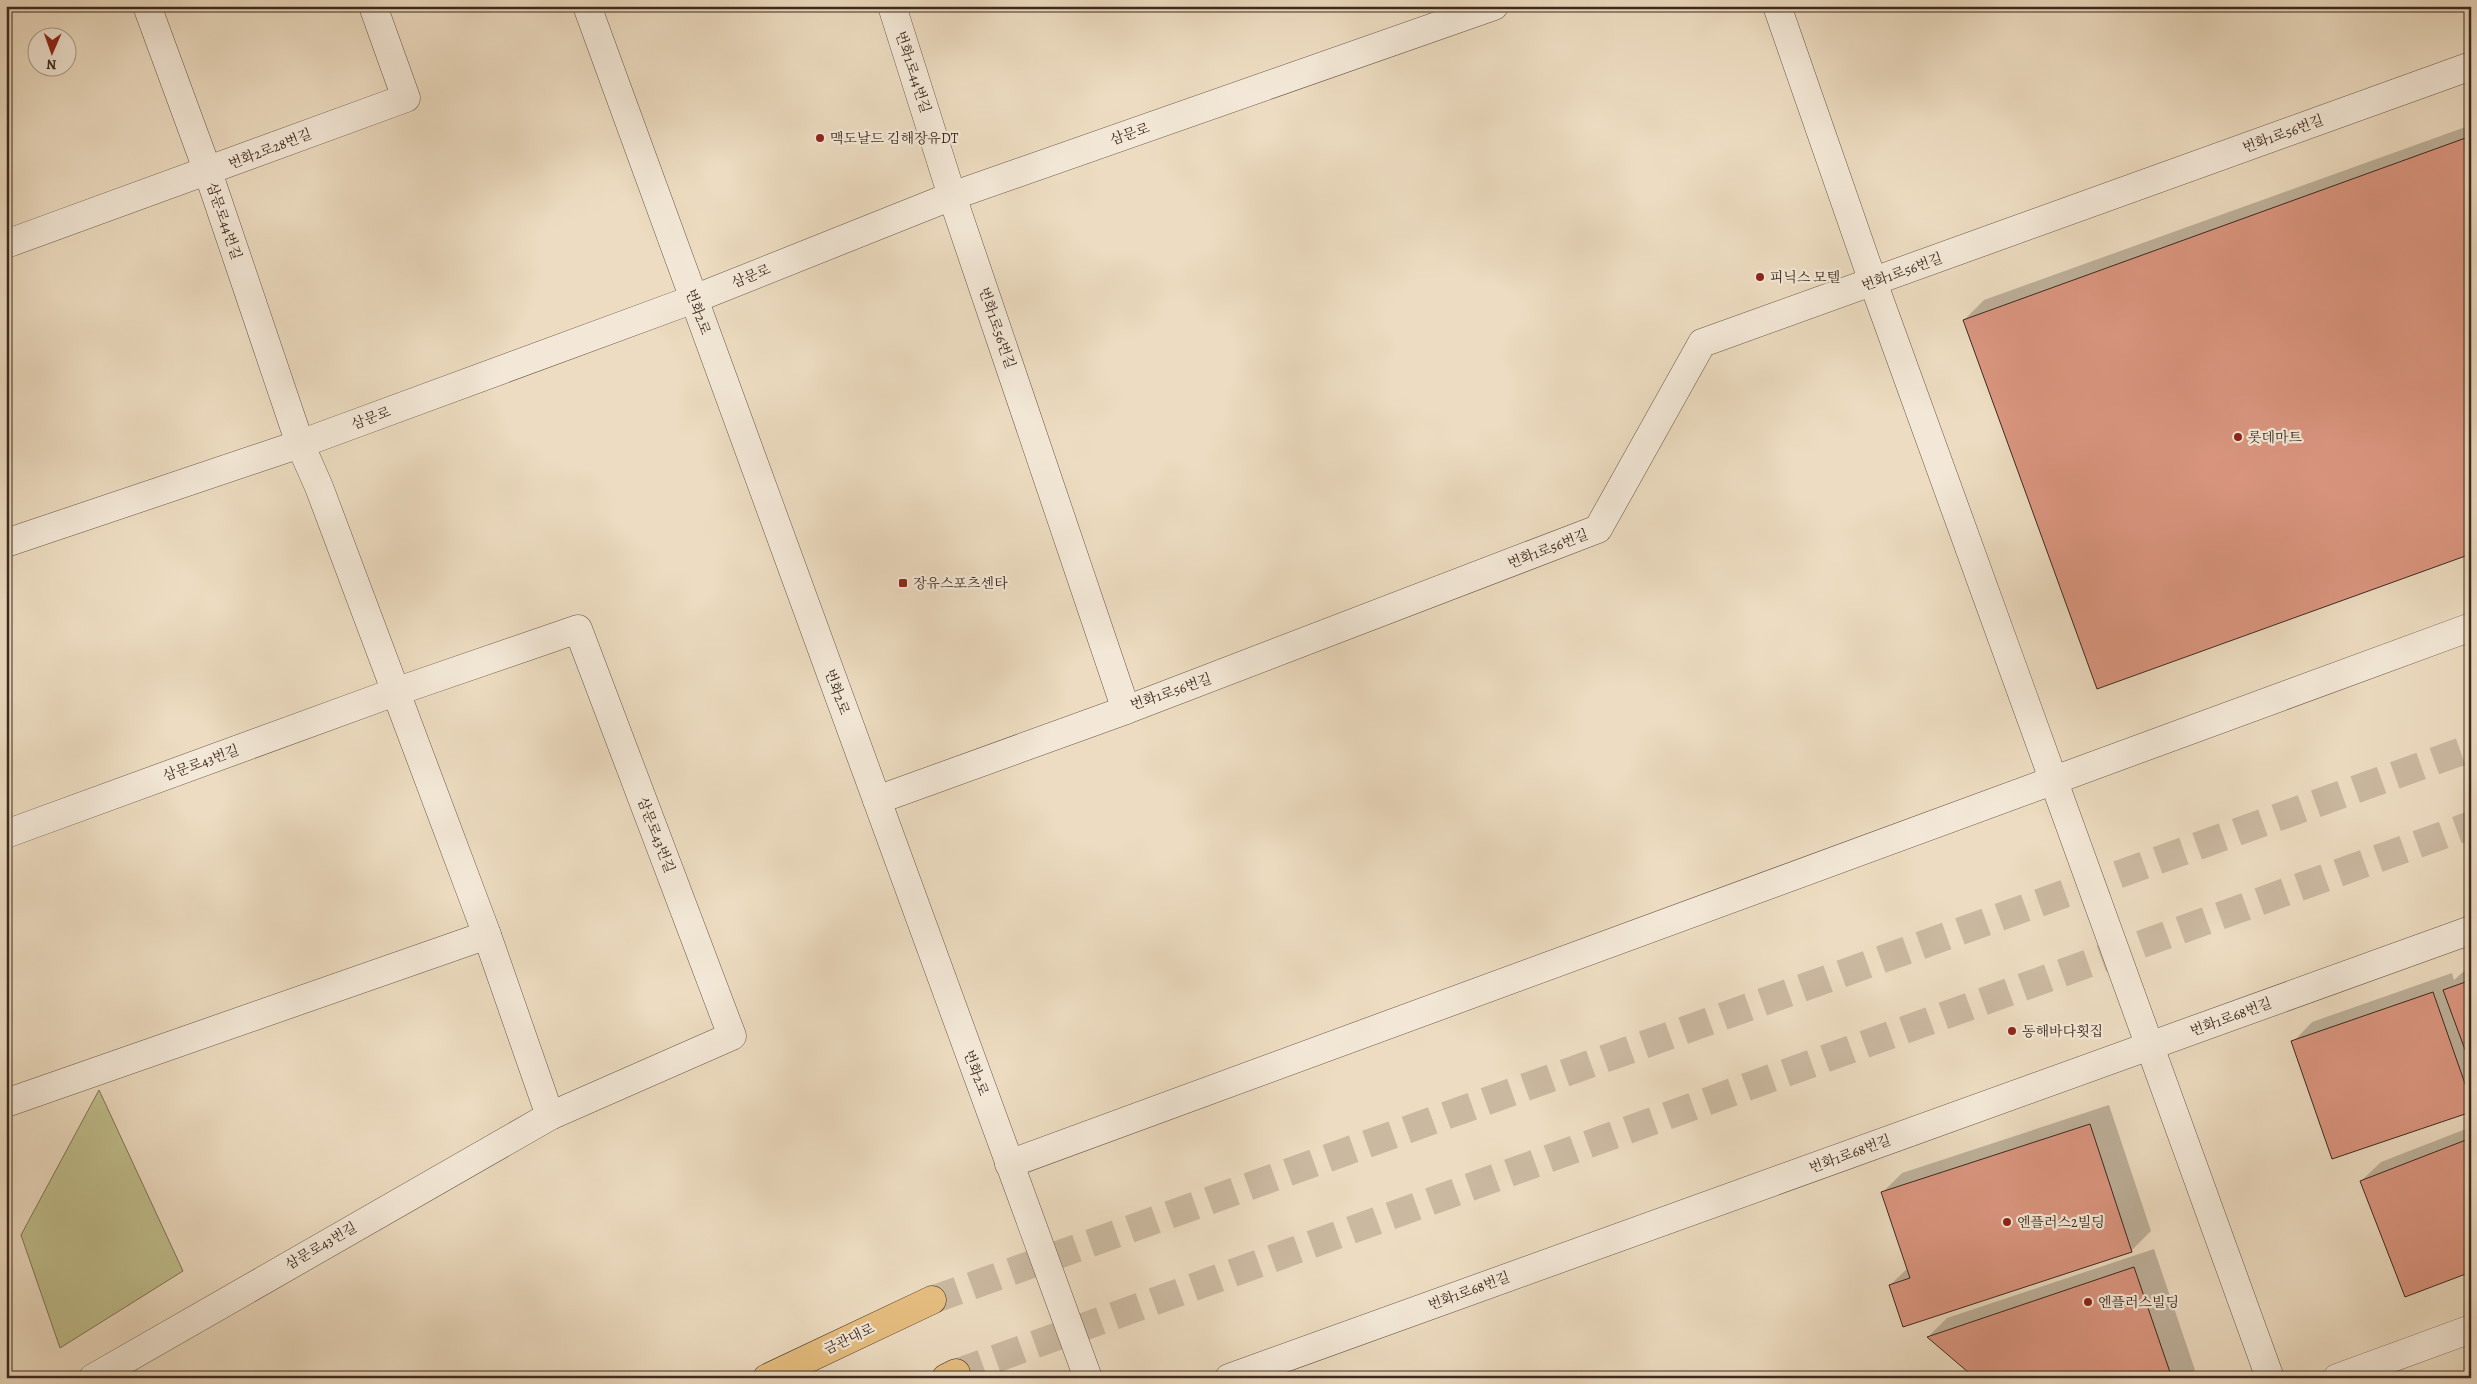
<svg xmlns="http://www.w3.org/2000/svg" width="2477" height="1384" viewBox="0 0 2477 1384" font-family="Alegreya,'Noto Serif KR',serif">
  <style>
    .green { fill: #c0be8d; stroke: #7e7456 }
    .shadow { fill: #0003 }
    .building { fill: #db9680; stroke: #3d291e }
    .lines { fill: none; stroke-linecap: round; stroke-linejoin: round }
    .major-tunnel { stroke: #cab8a0; stroke-width: 28; stroke-dasharray: 28 14; stroke-linecap: butt }
    .minor-casing { stroke: #695647; stroke-width: 29 }
    .major-casing { stroke: #3d291e; stroke-width: 29 }
    .minor { stroke: #f3e8d7; stroke-width: 28 }
    .major { stroke: #e6be80; stroke-width: 28 }
    .poi-dot { fill: #8f2418; stroke: #f3e8d7; stroke-width: 2 }
    .labels { text-anchor: middle; dominant-baseline: central; stroke-width: 4.5; stroke-linejoin: round; paint-order: stroke }
    .street-label { font-size: 14px; fill: #3d291e; stroke: #f3e8d7 }
    .poi-label { font-size: 14px; fill: #3d291e; stroke: #f3e8d7; text-anchor: start }
  </style>
  <rect width="100%" height="100%" fill="#eddcc1"/>
  <filter id="stains"><feTurbulence type="fractalNoise" baseFrequency=".004" numOctaves="4"/><feColorMatrix values="0 0 0 0 .2 0 0 0 0 .09 0 0 0 0 .02 0 0 0 .5 -.17"/></filter>
  <radialGradient id="worn" r=".72"><stop offset=".6" stop-color="#630" stop-opacity="0"/><stop offset="1" stop-color="#630" stop-opacity=".3"/></radialGradient>
  <polygon class="green" points="99,1090 183,1271 60,1348 21,1235"/>
  <g class="shadow">
    <polygon points="2471,125 2471,553 1964,320 1984,300"/>
    <polygon points="2471,969 2471,1110 2293,1042 2312,1022 2452,973 2454,980 2464,971"/>
    <polygon points="2109,1105 2151,1231 2131,1251 1890,1285 1908,1268 1883,1192 1902,1173"/>
    <polygon points="2471,1127 2471,1270 2361,1181 2381,1162"/>
    <polygon points="2154,1249 2195,1370 2187,1378 1977,1378 1928,1337 1947,1318"/>
    <polygon points="2471,1374 2471,1378 2461,1378"/>
  </g>
  <g class="building">
    <polygon points="2471,136 2471,554 2097,689 1963,320"/>
    <polygon points="2471,980 2471,1066 2443,990"/>
    <polygon points="2433,992 2471,1101 2471,1112 2332,1159 2291,1041"/>
    <polygon points="2090,1124 2132,1252 1903,1327 1889,1285 1910,1278 1881,1192"/>
    <polygon points="2471,1138 2471,1272 2405,1297 2360,1181"/>
    <polygon points="2134,1267 2172,1378 1975,1378 1927,1337"/>
  </g>
  <g class="lines">
    <g class="major-tunnel">
      <polyline points="932,1300 2471,748"/>
      <polyline points="956,1373 2471,825"/>
    </g>
    <g class="minor-casing">
      <g id="minor">
        <polyline points="147,6 208,172 300,444 319,487 487,935 550,1116"/>
        <polyline points="587,6 1088,1378"/>
        <polyline points="892,6 952,196 1126,710 1598,529 1702,343 2471,66"/>
        <polyline points="1777,6 1873,282 2270,1378"/>
        <polyline points="6,244 406,98 373,6"/>
        <polyline points="6,543 300,444 694,299 952,196 1494,6"/>
        <polyline points="877,800 1126,710"/>
        <polyline points="6,834 395,692 578,629 732,1036 550,1116 93,1378"/>
        <polyline points="6,1103 487,935"/>
        <polyline points="1009,1164 2471,627"/>
        <polyline points="1229,1378 2471,930"/>
        <polyline points="2337,1378 2471,1329"/>
      </g>
    </g>
    <g class="major-casing">
      <g id="major">
        <polyline points="767,1378 932,1300"/>
        <polyline points="946,1378 956,1373"/>
      </g>
    </g>
    <use href="#minor" class="minor"/>
    <use href="#major" class="major"/>
  </g>
  <g class="poi-dot">
    <circle cx="820" cy="138" r="5"/>
    <circle cx="1760" cy="277" r="5"/>
    <circle cx="2238" cy="437" r="5"/>
    <rect x="898" y="578" width="10" height="10" rx="2.5"/>
    <circle cx="2012" cy="1031" r="5"/>
    <circle cx="2007" cy="1222" r="5"/>
    <circle cx="2088" cy="1302" r="5"/>
  </g>
  <g class="labels">
    <g class="street-label">
      <text transform="translate(913 72) rotate(72)">번화1로44번길</text>
      <text transform="translate(1130 134) rotate(-19)">삼문로</text>
      <text transform="translate(2283 134) rotate(-20)">번화1로56번길</text>
      <text transform="translate(270 149) rotate(-21)">번화2로28번길</text>
      <text transform="translate(224 221) rotate(71)">삼문로44번길</text>
      <text transform="translate(1902 272) rotate(-20)">번화1로56번길</text>
      <text transform="translate(751 276) rotate(-22)">삼문로</text>
      <text transform="translate(698 312) rotate(70)">번화2로</text>
      <text transform="translate(997 328) rotate(71)">번화1로56번길</text>
      <text transform="translate(371 418) rotate(-20)">삼문로</text>
      <text transform="translate(1548 549) rotate(-21)">번화1로56번길</text>
      <text transform="translate(837 692) rotate(70)">번화2로</text>
      <text transform="translate(1171 692) rotate(-19)">번화1로56번길</text>
      <text transform="translate(201 763) rotate(-20)">삼문로43번길</text>
      <text transform="translate(656 835) rotate(69)">삼문로43번길</text>
      <text transform="translate(2231 1017) rotate(-20)">번화1로68번길</text>
      <text transform="translate(976 1073) rotate(70)">번화2로</text>
      <text transform="translate(1850 1154) rotate(-20)">번화1로68번길</text>
      <text transform="translate(321 1246) rotate(-30)">삼문로43번길</text>
      <text transform="translate(1469 1291) rotate(-20)">번화1로68번길</text>
      <text transform="translate(849 1339) rotate(-25)">금관대로</text>
    </g>
    <g class="poi-label">
      <text x="830" y="138">맥도날드 김해장유DT</text>
      <text x="1770" y="277">피닉스 모텔</text>
      <text x="2248" y="437">롯데마트</text>
      <text x="913" y="583">장유스포츠센타</text>
      <text x="2022" y="1031">동해바다횟집</text>
      <text x="2017" y="1222">엔플러스2빌딩</text>
      <text x="2098" y="1302">엔플러스빌딩</text>
    </g>
  </g>
  <rect width="2477" height="1384" fill="none" stroke="#eddcc1" stroke-width="25"/>
  <rect x="8" y="8" width="2462" height="1369" fill="none" stroke="#3d291e" stroke-width="2.5"/>
  <rect x="12" y="12" width="2452" height="1359" fill="none" stroke="#3d291e"/>
  <g transform="translate(52 52) rotate(182)"><circle r="24" fill="#f3e8d7" stroke="#aa9c8d"/>
  <path d="M0-4L9 19L0 12L-9 19Z" fill="#8f2418"/>
  <text y="-8" font-size="14" font-weight="bold" text-anchor="middle" fill="#3d291e">N</text>
  </g>
  <rect width="100%" height="100%" filter="url(#stains)"/>
  <rect width="100%" height="100%" fill="url(#worn)"/>
</svg>
